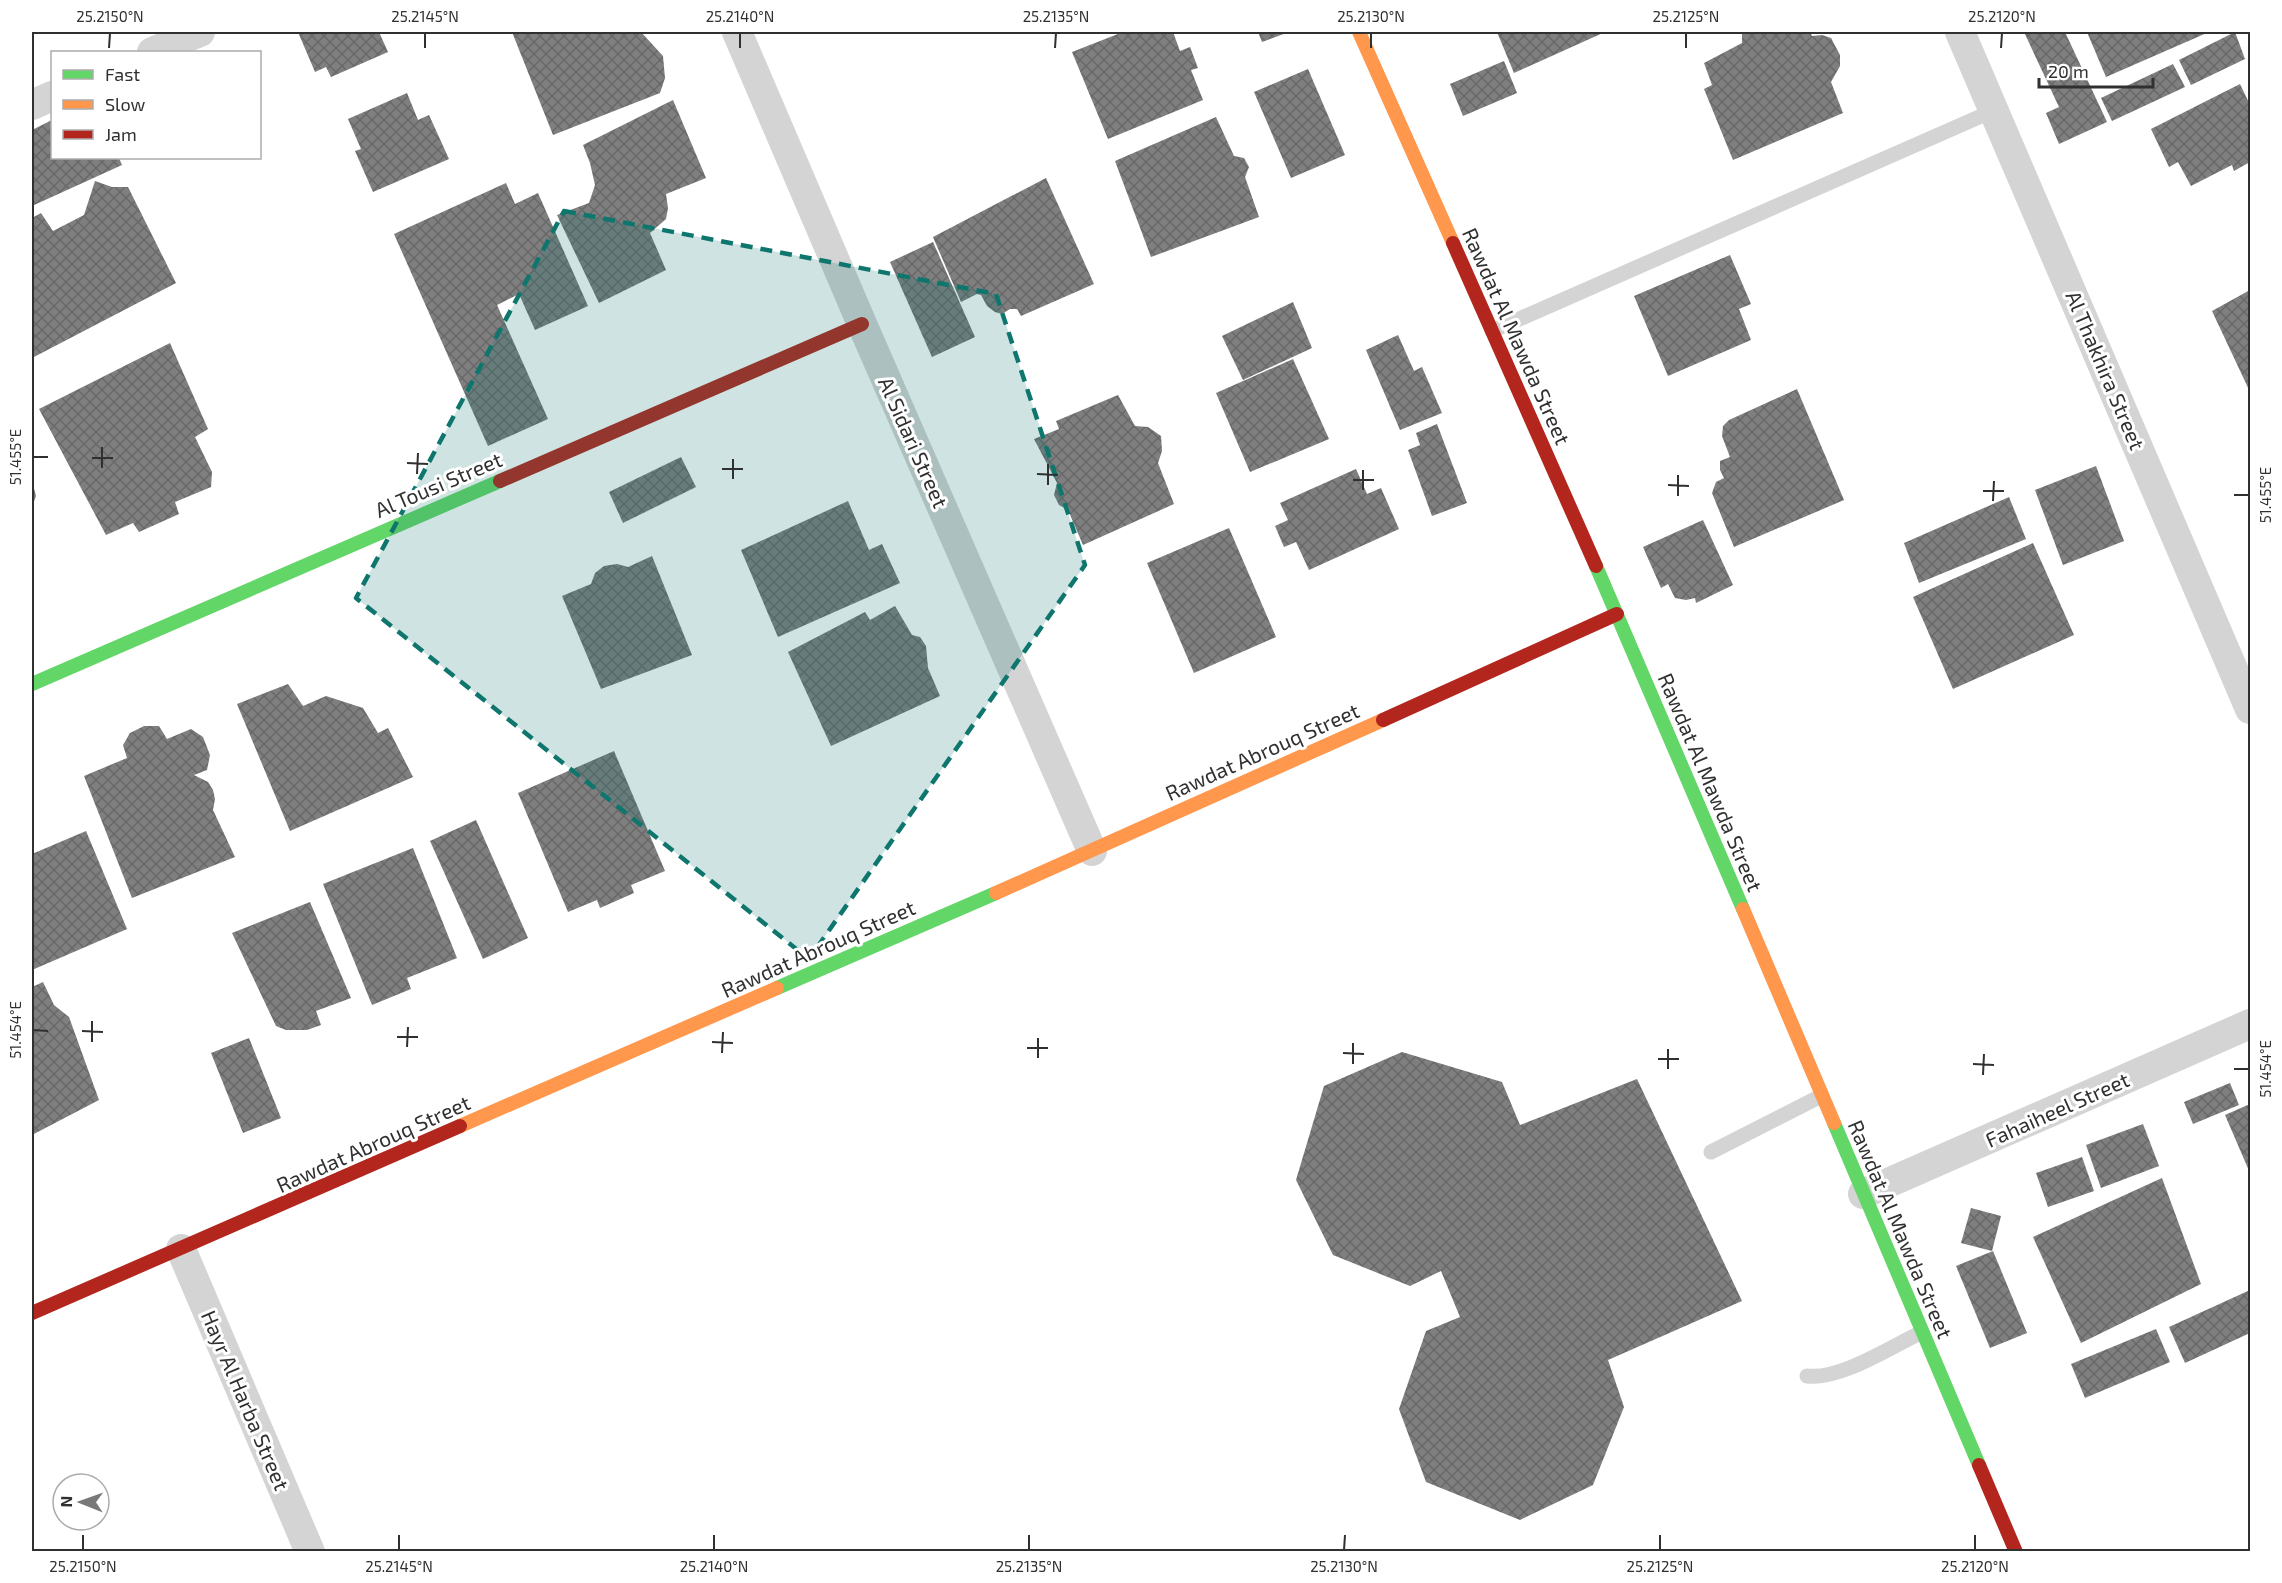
<svg xmlns="http://www.w3.org/2000/svg" width="2282" height="1583" viewBox="0 0 2282 1583" font-family="'Exo 2',sans-serif">
  <style>
    .building { fill: url(#building-cross-hatch) }
    .lines { fill: none; stroke-linecap: round; stroke-linejoin: round }
    .lane { stroke: #d4d4d4; stroke-width: 15 }
    .street { stroke: #d4d4d4; stroke-width: 30 }
    .fast { stroke: #63d668; stroke-width: 14 }
    .slow { stroke: #ff974d; stroke-width: 14 }
    .jam { stroke: #b3261e; stroke-width: 14 }
    .marked { fill: #0f766e; fill-opacity: 0.2; stroke: #0f766e; stroke-width: 4.5; stroke-dasharray: 12 8; stroke-linejoin: round }
    .ticks { fill: none; stroke: #303030; stroke-width: 2 }
    .labels { text-anchor: middle; dominant-baseline: central; stroke-width: 6; stroke-linejoin: round; paint-order: stroke }
    .street-label { font-size: 21px; fill: #303030; stroke: #fff }
    .neatline { fill: none; stroke: #303030; stroke-width: 2 }
    .ticks-label { font-size: 15px; text-anchor: middle; fill: #303030 }
  </style>
  <defs>
    <pattern id="building-cross-hatch" width="8" height="8" patternUnits="userSpaceOnUse" patternTransform="scale(1.5)"><rect width="8" height="8" fill="#7f7f7f"/><path d="M0 0l8 8M0 8l8-8" fill="none" stroke="#686868"/></pattern>
  </defs>
  <rect width="100%" height="100%" fill="#fff"/>
  <g class="building">
    <polygon points="298,32 379,32 388,52 331,77 326,67 315,72"/>
    <polygon points="512,32 641,32 663,56 665,78 660,93 553,135"/>
    <polygon points="1123,32 1173,32 1180,51 1190,47 1198,68 1191,70 1203,100 1108,139 1072,52"/>
    <polygon points="1258,32 1289,32 1262,42"/>
    <polygon points="1497,32 1605,32 1514,73"/>
    <polygon points="1742,32 1810,32 1812,36 1822,35 1831,38 1840,55 1840,66 1831,82 1843,113 1733,160 1704,89 1712,85 1704,63 1742,43"/>
    <polygon points="2024,32 2065,32 2107,122 2059,144 2046,113 2059,107"/>
    <polygon points="2087,32 2209,32 2106,77"/>
    <polygon points="2235,32 2245,59 2191,85 2179,60"/>
    <polygon points="1504,61 1517,93 1463,116 1450,84"/>
    <polygon points="2173,64 2185,87 2112,121 2101,98"/>
    <polygon points="1308,69 1345,155 1291,178 1254,92"/>
    <polygon points="2240,84 2250,105 2250,162 2234,171 2232,165 2191,186 2178,162 2169,167 2151,129"/>
    <polygon points="407,93 418,120 429,115 449,159 373,192 355,151 361,149 348,119"/>
    <polygon points="673,100 706,178 666,194 668,208 666,219 650,233 666,270 599,303 557,215 589,203 595,185 590,163 583,145"/>
    <polygon points="1216,117 1234,156 1244,158 1249,167 1245,177 1259,217 1151,257 1115,161"/>
    <polygon points="52,120 52,158 119,158 122,165 32,206 32,130"/>
    <polygon points="1046,178 1094,284 1021,316 1017,309 1010,309 1002,314 995,312 987,306 981,295 977,294 961,302 933,237"/>
    <polygon points="95,181 112,187 128,187 176,283 32,358 32,218 41,213 53,231 84,215"/>
    <polygon points="506,183 515,204 538,193 588,306 535,330 519,294 497,305 548,419 488,446 394,234"/>
    <polygon points="933,242 975,337 932,357 890,262"/>
    <polygon points="1730,255 1751,304 1739,309 1751,340 1668,376 1634,296"/>
    <polygon points="2250,290 2250,392 2212,311"/>
    <polygon points="1293,302 1312,348 1243,380 1222,336"/>
    <polygon points="1398,335 1414,371 1422,367 1442,413 1400,430 1366,350"/>
    <polygon points="170,343 208,429 195,437 212,472 211,487 175,502 179,514 139,532 133,523 106,535 39,409"/>
    <polygon points="1293,359 1329,439 1250,472 1216,393"/>
    <polygon points="1797,389 1844,500 1734,547 1712,493 1716,482 1724,478 1720,470 1720,461 1730,457 1722,436 1723,426 1729,420"/>
    <polygon points="1118,395 1135,426 1148,427 1161,436 1162,451 1158,463 1174,504 1083,545 1068,510 1059,505 1054,495 1057,483 1034,439 1059,429 1056,421"/>
    <polygon points="1437,424 1467,503 1432,516 1408,450 1420,445 1416,433"/>
    <polygon points="681,457 696,487 623,523 609,492"/>
    <polygon points="2096,466 2124,541 2063,565 2035,490"/>
    <polygon points="1356,469 1367,494 1381,488 1399,529 1309,570 1296,542 1284,547 1275,526 1288,520 1280,503"/>
    <polygon points="32,481 36,496 32,507"/>
    <polygon points="2009,497 2026,539 1919,583 1904,543"/>
    <polygon points="848,501 869,550 882,544 900,583 778,637 741,550"/>
    <polygon points="1703,520 1733,585 1696,603 1695,598 1686,600 1675,598 1668,584 1661,588 1643,547"/>
    <polygon points="1229,528 1276,637 1194,673 1147,563"/>
    <polygon points="2033,543 2074,635 1953,689 1913,597"/>
    <polygon points="652,556 692,655 601,689 562,596 591,584 595,573 604,566 617,564 628,567"/>
    <polygon points="895,606 912,635 920,637 926,646 928,668 940,696 831,746 788,652 865,612 870,620"/>
    <polygon points="288,684 303,706 326,696 363,708 378,733 388,728 413,777 290,831 237,704"/>
    <polygon points="144,726 159,726 167,739 191,729 203,737 210,755 207,770 194,775 208,782 213,790 215,799 213,810 235,857 132,898 84,776 127,758 123,745 130,733"/>
    <polygon points="614,751 665,871 631,885 634,893 600,908 597,900 568,912 518,793"/>
    <polygon points="476,820 528,938 483,959 430,841"/>
    <polygon points="86,831 127,929 32,970 32,854"/>
    <polygon points="413,848 457,958 407,978 411,989 372,1005 323,884"/>
    <polygon points="310,902 351,998 316,1011 321,1025 307,1030 286,1030 276,1026 232,933"/>
    <polygon points="43,982 54,1005 69,1017 99,1100 32,1135 32,987"/>
    <polygon points="249,1038 281,1118 243,1133 211,1053"/>
    <polygon points="1402,1052 1502,1082 1520,1125 1637,1079 1742,1301 1608,1360 1624,1407 1593,1485 1520,1520 1426,1482 1399,1409 1426,1331 1460,1317 1441,1271 1410,1286 1333,1255 1296,1180 1324,1086"/>
    <polygon points="2230,1083 2239,1105 2193,1124 2184,1102"/>
    <polygon points="2250,1104 2250,1173 2225,1115"/>
    <polygon points="2143,1124 2159,1166 2101,1188 2086,1145"/>
    <polygon points="2082,1157 2094,1191 2048,1207 2036,1173"/>
    <polygon points="2162,1178 2201,1284 2081,1343 2033,1237"/>
    <polygon points="1971,1208 2001,1216 1992,1251 1961,1243"/>
    <polygon points="1993,1251 2027,1333 1990,1348 1956,1266"/>
    <polygon points="2250,1290 2250,1333 2185,1363 2169,1327"/>
    <polygon points="2156,1329 2170,1362 2085,1398 2071,1364"/>
  </g>
  <g class="lines">
    <g class="lane">
      <polyline points="1492,331 1995,110"/>
      <polyline points="1711,1152 1821,1096"/>
      <path d="M1807,1376C1840,1380 1891,1347 1922,1332"/>
    </g>
    <g class="street">
      <polyline points="737,32 862,324 1092,851"/>
      <polyline points="1960,32 2250,709"/>
      <polyline points="152,52 200,32"/>
      <polyline points="32,105 52,96"/>
      <polyline points="1863,1194 2250,1024"/>
      <polyline points="181,1249 310,1552"/>
    </g>
    <g class="fast">
      <polyline points="1596,566 1743,909"/>
      <polyline points="32,684 500,481"/>
      <polyline points="777,988 996,893"/>
      <polyline points="1834,1123 1979,1465"/>
    </g>
    <g class="slow">
      <polyline points="1359,32 1453,243"/>
      <polyline points="996,893 1383,720"/>
      <polyline points="1743,909 1834,1123"/>
      <polyline points="460,1126 777,988"/>
    </g>
    <g class="jam">
      <polyline points="1453,243 1596,566"/>
      <polyline points="500,481 862,324"/>
      <polyline points="1383,720 1617,614"/>
      <polyline points="32,1313 460,1126"/>
      <polyline points="1979,1465 2016,1552"/>
    </g>
  </g>
  <path class="marked" d="M564,211L996,294L1085,565L809,959L356,598Z"/>
  <path class="ticks" d="M109,48L110,33M425,48V33M740,48V33M1055,48L1056,33M1371,48V33M1686,48V33M2001,48L2002,33M33,457H48M92,458H113M407,463L428,464M102,468V447M722,469H743M417,474L418,453M1037,474L1058,475M733,479V459M1353,480H1374M1048,485V464M1668,485L1689,486M1363,490V470M1983,491H2004M2234,495H2249M1678,496V475M1993,501L1994,481M33,1030L48,1031M82,1031L103,1032M397,1037H418M92,1042V1021M712,1042L733,1043M407,1047L408,1027M1027,1048H1048M722,1053L723,1032M1343,1053L1364,1054M1038,1058V1038M1658,1059H1679M1353,1064V1043M1973,1064L1994,1065M1668,1069V1049M2234,1069H2249M1983,1075L1984,1054M83,1550V1535M399,1550V1535M714,1550V1535M1029,1550V1535M1344,1550L1345,1535M1660,1550V1535M1975,1550V1535"/>
  <g class="labels">
    <g class="street-label">
      <text transform="translate(1517 336) rotate(66)">Rawdat Al Mawda Street</text>
      <text transform="translate(2106 370) rotate(67)">Al Thakhira Street</text>
      <text transform="translate(914 442) rotate(66)">Al Sidari Street</text>
      <text transform="translate(438 484) rotate(-23)">Al Tousi Street</text>
      <text transform="translate(1262 751) rotate(-24)">Rawdat Abrouq Street</text>
      <text transform="translate(1711 782) rotate(67)">Rawdat Al Mawda Street</text>
      <text transform="translate(818 948) rotate(-24)">Rawdat Abrouq Street</text>
      <text transform="translate(2057 1109) rotate(-24)">Fahaiheel Street</text>
      <text transform="translate(373 1143) rotate(-24)">Rawdat Abrouq Street</text>
      <text transform="translate(1901 1229) rotate(67)">Rawdat Al Mawda Street</text>
      <text transform="translate(246 1400) rotate(67)">Hayr Al Harba Street</text>
    </g>
  </g>
  <rect width="2282" height="1583" fill="none" stroke="#ffffff" stroke-width="66"/>
  <rect x="51" y="51" width="210" height="108" fill="#ffffff" stroke="#acacac" stroke-width="1.5"/>
  <rect x="63" y="70" width="30" height="9" fill="#63d668" stroke="#acacac" stroke-width="1.5"/>
  <text x="105" y="81" font-size="18" fill="#303030">Fast</text>
  <rect x="63" y="100" width="30" height="9" fill="#ff974d" stroke="#acacac" stroke-width="1.5"/>
  <text x="105" y="111" font-size="18" fill="#303030">Slow</text>
  <rect x="63" y="130" width="30" height="9" fill="#b3261e" stroke="#acacac" stroke-width="1.5"/>
  <text x="105" y="141" font-size="18" fill="#303030">Jam</text>
  <g transform="translate(81 1502) rotate(271)"><circle r="28" fill="#ffffff" stroke="#acacac" stroke-width="1.5"/>
  <path d="M0-4.5L10 22L0 15L-10 22Z" fill="#787878"/>
  <text y="-9" font-size="16" font-weight="bold" text-anchor="middle" fill="#303030">N</text>
  </g>
  <path d="M2039 78v9h114v-9" fill="none" stroke="#303030" stroke-width="3"/>
  <text x="2048" y="78" font-size="18" fill="#303030" stroke="#ffffff" stroke-width="4.5" paint-order="stroke">20 m</text>
  <rect x="33" y="33" width="2216" height="1517" class="neatline"/>
  <g class="ticks-label">
    <text x="110" y="22">25.2150°N</text>
    <text x="425" y="22">25.2145°N</text>
    <text x="740" y="22">25.2140°N</text>
    <text x="1056" y="22">25.2135°N</text>
    <text x="1371" y="22">25.2130°N</text>
    <text x="1686" y="22">25.2125°N</text>
    <text x="2002" y="22">25.2120°N</text>
    <text transform="translate(16 457) rotate(-90)" y="5">51.455°E</text>
    <text transform="translate(2266 495) rotate(-90)" y="5">51.455°E</text>
    <text transform="translate(16 1030) rotate(-90)" y="5">51.454°E</text>
    <text transform="translate(2266 1069) rotate(-90)" y="5">51.454°E</text>
    <text x="83" y="1572">25.2150°N</text>
    <text x="399" y="1572">25.2145°N</text>
    <text x="714" y="1572">25.2140°N</text>
    <text x="1029" y="1572">25.2135°N</text>
    <text x="1344" y="1572">25.2130°N</text>
    <text x="1660" y="1572">25.2125°N</text>
    <text x="1975" y="1572">25.2120°N</text>
  </g>
</svg>
